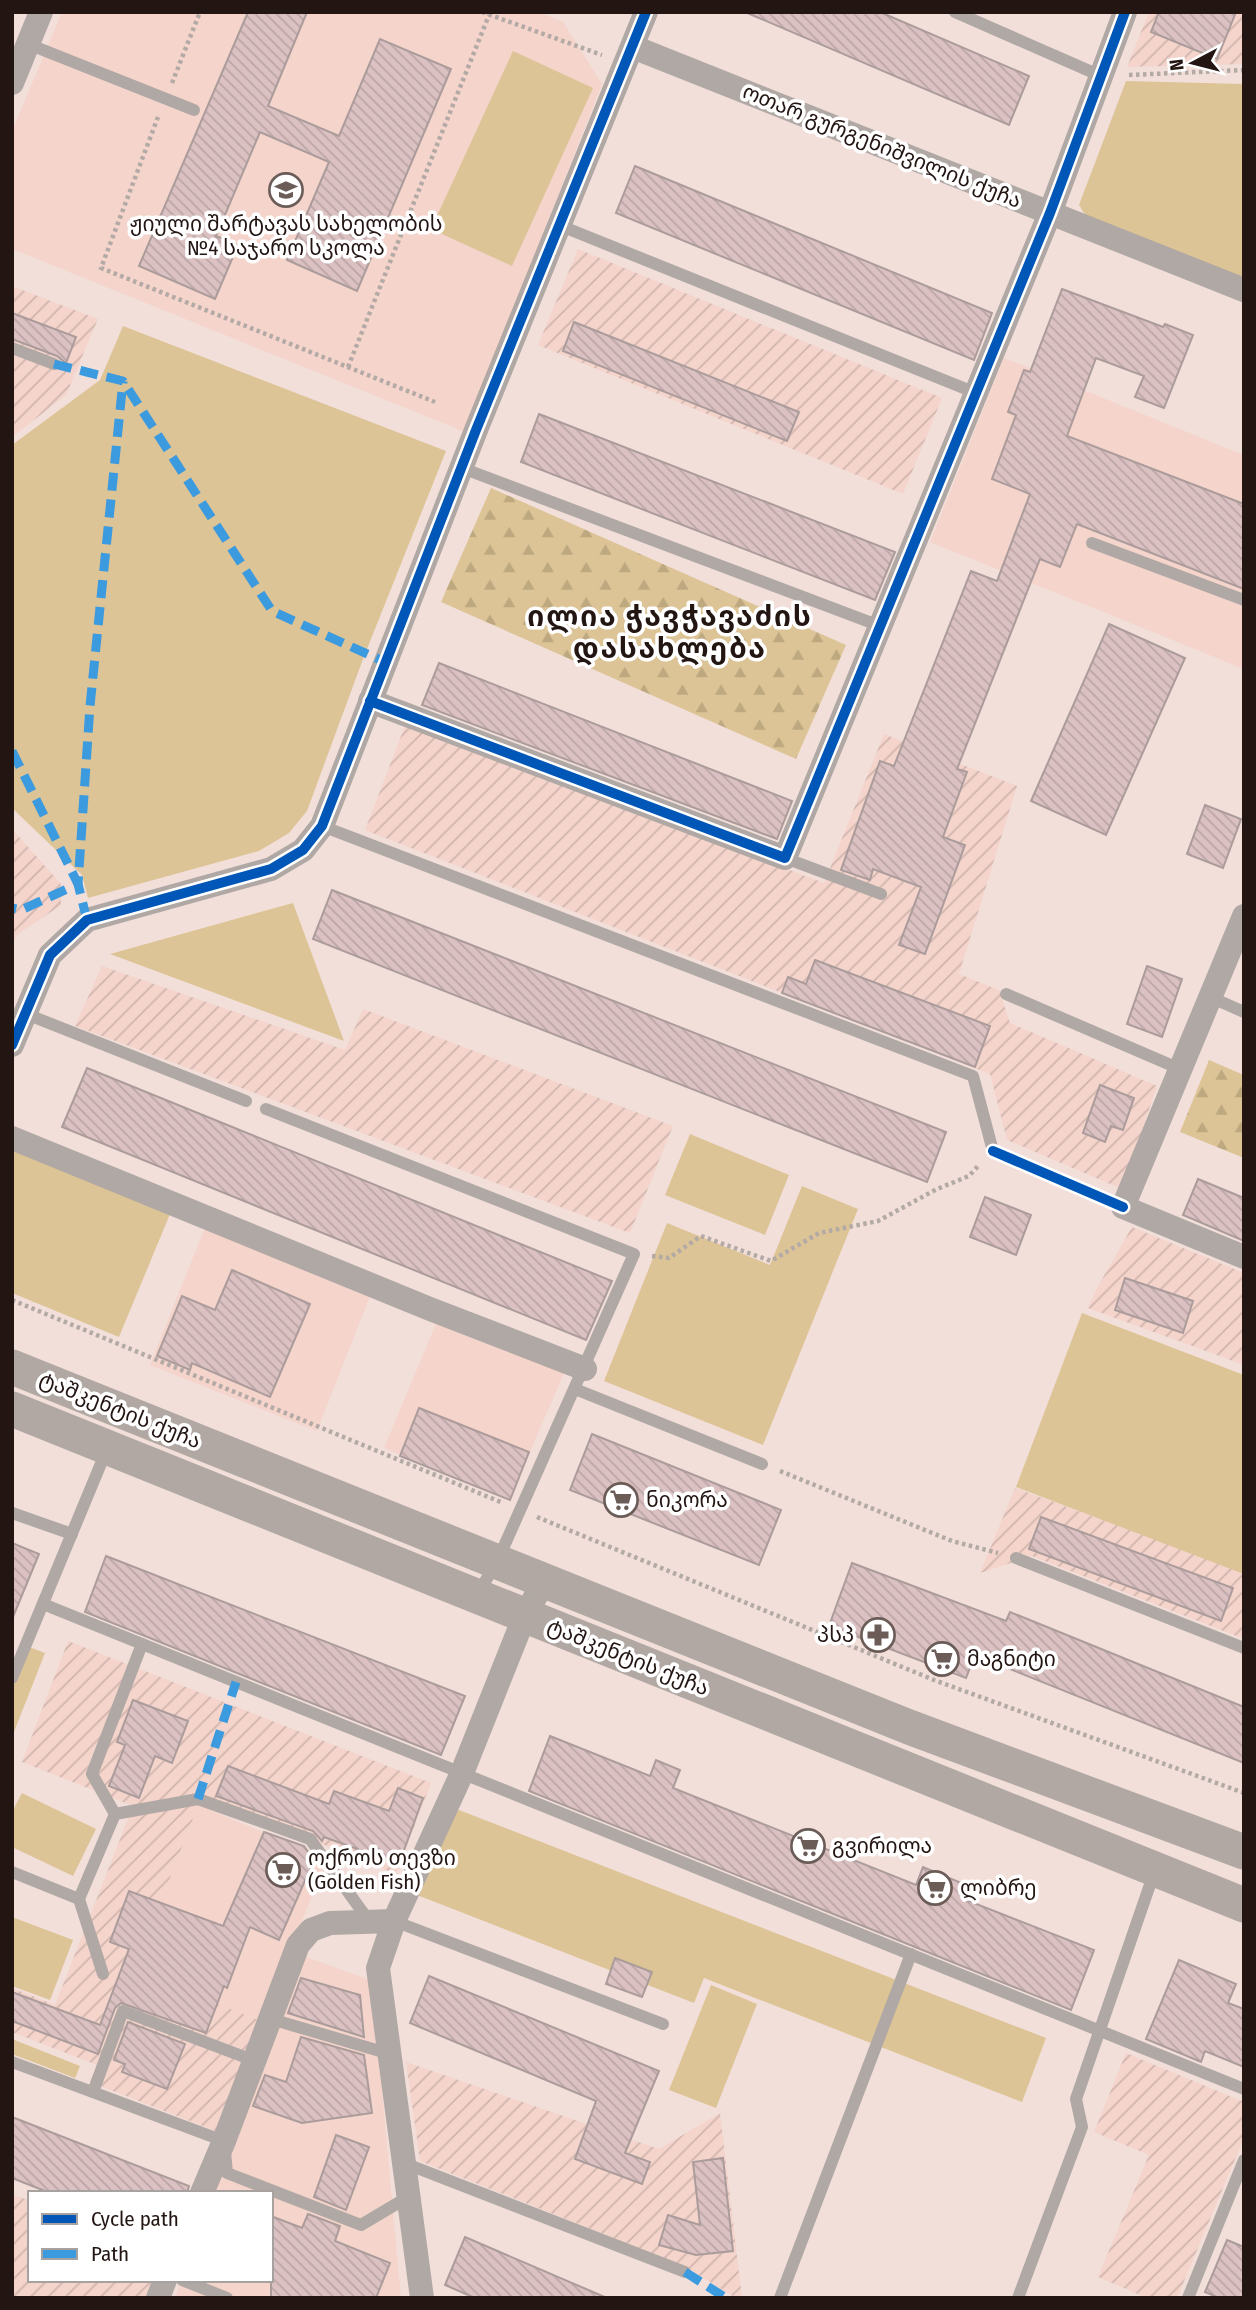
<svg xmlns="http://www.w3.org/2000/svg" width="1256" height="2310" viewBox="0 0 1256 2310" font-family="'Fira Sans Condensed','Noto Sans Georgian',sans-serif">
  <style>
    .built { fill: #f4d4cb }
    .industrial { fill: url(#industrial-furrows) }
    .green { fill: #ddc496 }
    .forest { fill: url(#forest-firs) }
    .building { fill: url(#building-back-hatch); stroke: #ab9c9b; stroke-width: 2 }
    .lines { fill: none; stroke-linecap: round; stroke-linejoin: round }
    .path { stroke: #b3a9a5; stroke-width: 4.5; stroke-dasharray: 3.5 3.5; stroke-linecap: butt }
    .service { stroke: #b0a8a4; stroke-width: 12 }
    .minor { stroke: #b0a8a4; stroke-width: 24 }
    .secondary { stroke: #b1a8a3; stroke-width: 35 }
    .quiet { stroke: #3c9ade; stroke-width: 9; stroke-dasharray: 18 9; stroke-linecap: butt }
    .cycleway-casing { stroke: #fff; stroke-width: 15 }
    .cycleway { stroke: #0057b8; stroke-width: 10 }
    .labels { text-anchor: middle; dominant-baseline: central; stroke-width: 7; stroke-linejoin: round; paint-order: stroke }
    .street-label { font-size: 21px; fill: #221512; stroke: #fff }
    .poi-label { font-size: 21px; fill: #221512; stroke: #fff; text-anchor: start }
    .district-label { font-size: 28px; font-weight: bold; letter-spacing: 2px; fill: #221512; stroke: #fff }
  </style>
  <defs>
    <pattern id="industrial-furrows" width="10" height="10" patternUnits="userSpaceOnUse" patternTransform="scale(1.75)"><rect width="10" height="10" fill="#f4d4cb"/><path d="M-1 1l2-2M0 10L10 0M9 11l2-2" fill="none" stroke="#d1b5ad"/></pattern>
    <pattern id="forest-firs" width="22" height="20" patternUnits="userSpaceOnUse" patternTransform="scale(1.75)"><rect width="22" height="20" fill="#ddc496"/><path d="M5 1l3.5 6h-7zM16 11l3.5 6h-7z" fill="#bda880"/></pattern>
    <pattern id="building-back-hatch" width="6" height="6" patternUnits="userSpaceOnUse" patternTransform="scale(1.75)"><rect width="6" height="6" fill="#dbc1c2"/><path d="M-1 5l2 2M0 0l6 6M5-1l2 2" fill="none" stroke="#bca5a6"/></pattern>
  </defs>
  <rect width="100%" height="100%" fill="#f2dfda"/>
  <g class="built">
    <polygon points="62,12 539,12 563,22 602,84 465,432 12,249 12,131"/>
    <polygon points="1004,358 1244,455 1244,669 930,542"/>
    <polygon points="206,1225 372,1291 317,1431 150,1365"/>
    <polygon points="437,1321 564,1373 509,1500 384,1448"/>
    <polygon points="198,1805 317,1855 323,1869 261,2021 133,1971"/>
    <polygon points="304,1956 372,1981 401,2298 175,2298 182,2280 271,2280 271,2193 214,2193"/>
  </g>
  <g class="industrial">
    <polygon points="1149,12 1244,12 1244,64 1127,67"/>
    <polygon points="578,249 942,398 903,494 538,345"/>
    <polygon points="12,286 98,319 66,395 12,437"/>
    <polygon points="405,726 824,883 884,734 1017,786 959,974 999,990 1010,1023 1157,1086 1122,1189 1007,1140 990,1074 365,830"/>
    <polygon points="12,829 61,884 61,905 17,935 12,945"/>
    <polygon points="102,966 345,1050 363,1009 673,1126 630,1233 75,1026"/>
    <polygon points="1132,1227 1244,1273 1244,1365 1088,1308 1097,1288"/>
    <polygon points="1015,1488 1244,1572 1244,1639 1032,1556 980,1573"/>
    <polygon points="68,1641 431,1783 396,1874 202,1795 134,1971 261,2021 218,2132 90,2082 97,2065 12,2032 12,1988 55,2005 133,1806 22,1762"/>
    <polygon points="1126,2053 1244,2102 1244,2138 1177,2298 1147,2298 1098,2277 1149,2155 1094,2132"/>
    <polygon points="406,2062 659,2149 720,2113 742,2298 736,2298 684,2266 420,2161"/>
    <polygon points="12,2194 30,2201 30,2280 152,2280 145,2298 12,2298"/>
  </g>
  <g class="green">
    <polygon points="513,51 593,88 512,266 431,229"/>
    <polygon points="1126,81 1244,84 1244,280 1087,218 1079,205"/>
    <polygon points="123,326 446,451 363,659 307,811 289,833 259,851 88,898 82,875 12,808 12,445 100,380"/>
    <polygon points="293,903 344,1041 110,954"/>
    <polygon points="690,1134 789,1175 765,1235 665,1195"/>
    <polygon points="12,1148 170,1214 119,1337 12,1293"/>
    <polygon points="802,1186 858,1209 763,1445 604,1381 667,1223 770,1265"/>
    <polygon points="1082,1313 1244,1375 1244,1574 1016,1487"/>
    <polygon points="29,1647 45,1653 12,1737 12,1688"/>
    <polygon points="22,1793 96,1829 73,1876 12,1847 12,1812"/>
    <polygon points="446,1805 1046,2038 1022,2102 704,1978 694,2003 412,1893"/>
    <polygon points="12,1917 73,1940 50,2000 12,1986"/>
    <polygon points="711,1985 757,2004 716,2108 669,2090"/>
    <polygon points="12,2039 80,2066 75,2078 12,2054"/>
  </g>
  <g class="forest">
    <polygon points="491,488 846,645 796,759 441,602"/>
    <polygon points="1209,1060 1244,1075 1244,1158 1180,1132"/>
  </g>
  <g class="building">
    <polygon points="248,12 307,12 268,106 339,136 380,39 451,69 357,291 287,260 329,162 260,132 216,236 238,245 215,299 139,266"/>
    <polygon points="745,12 880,12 1029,76 1009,125"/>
    <polygon points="1159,12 1236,12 1217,59 1151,32"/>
    <polygon points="635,166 992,313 974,360 616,213"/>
    <polygon points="1062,289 1163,327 1165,324 1193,335 1164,408 1135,397 1144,376 1096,358 1067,436 1244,504 1244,589 1077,524 1060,567 1040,559 957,769 967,772 943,837 965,845 925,954 899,945 921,887 873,869 870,880 841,870 880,761 894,766 971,571 997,581 1030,494 992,479 1016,415 1008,412 1024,370 1030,372"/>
    <polygon points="12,313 76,337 66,363 57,356 12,339"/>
    <polygon points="574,322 799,412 787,441 563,351"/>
    <polygon points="539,414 895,552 875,600 521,462"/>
    <polygon points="1109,624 1185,658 1106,835 1031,801"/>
    <polygon points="439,663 792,801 777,839 422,705"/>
    <polygon points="1205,805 1241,819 1223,868 1187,854"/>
    <polygon points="332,890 946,1132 927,1182 313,939"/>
    <polygon points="815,960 990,1026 975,1067 782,993 788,977 806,984"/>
    <polygon points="1147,966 1182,979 1162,1037 1127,1024"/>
    <polygon points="87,1068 612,1281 586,1340 62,1127"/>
    <polygon points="1100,1085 1134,1098 1123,1130 1111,1126 1105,1142 1083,1133"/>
    <polygon points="1198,1179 1244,1198 1244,1241 1183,1215"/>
    <polygon points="985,1197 1031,1215 1016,1255 970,1237"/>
    <polygon points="232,1270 310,1304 270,1397 192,1363 190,1370 157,1356 182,1296 215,1310"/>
    <polygon points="1125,1278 1193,1301 1183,1333 1115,1310"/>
    <polygon points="419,1408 529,1452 510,1500 400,1456"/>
    <polygon points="592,1434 781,1510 759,1565 570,1490"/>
    <polygon points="1041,1517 1233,1588 1221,1621 1029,1549"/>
    <polygon points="12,1543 39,1554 13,1617 12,1617"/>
    <polygon points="106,1556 465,1696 441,1755 85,1612"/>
    <polygon points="852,1563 1006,1621 1010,1612 1244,1707 1244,1763 975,1655 966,1678 829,1626"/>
    <polygon points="133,1700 188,1721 172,1763 155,1756 139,1798 109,1786 125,1745 117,1742"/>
    <polygon points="550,1736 650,1776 656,1760 680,1770 673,1788 916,1885 923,1867 971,1887 966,1900 1094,1950 1071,2010 529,1791"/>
    <polygon points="228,1766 329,1804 334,1791 389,1811 398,1788 423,1798 399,1864 324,1837 322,1841 313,1831 216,1796"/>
    <polygon points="264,1832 304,1846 314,1860 279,1940 250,1927 227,1988 224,1986 206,2033 121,2003 115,2008 98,2054 12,2021 12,1992 100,2025 129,1949 110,1942 129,1891 223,1926"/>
    <polygon points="615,1958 652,1972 642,1997 606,1984"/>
    <polygon points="1179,1960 1236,1984 1228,2003 1244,2009 1244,2067 1205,2051 1201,2062 1146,2039"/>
    <polygon points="429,1976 659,2071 625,2153 650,2162 642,2184 575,2159 596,2101 410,2023"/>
    <polygon points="301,1978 360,1995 364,2037 288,2013"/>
    <polygon points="128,2022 185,2044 167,2089 122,2072 125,2064 114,2060"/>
    <polygon points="301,2037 364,2055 372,2113 302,2123 253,2106 265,2075 286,2082"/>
    <polygon points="12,2117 189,2186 187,2193 50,2193 12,2178"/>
    <polygon points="336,2135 369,2147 346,2210 314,2197"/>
    <polygon points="723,2158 733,2251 696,2255 659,2245 668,2215 700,2225 693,2162"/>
    <polygon points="308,2214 340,2226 335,2241 390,2263 376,2298 271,2298 271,2216 302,2228"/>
    <polygon points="465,2237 607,2298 475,2298 445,2285"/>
    <polygon points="1227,2240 1244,2247 1244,2298 1219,2298 1205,2292"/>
  </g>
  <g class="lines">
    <g class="path">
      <polyline points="482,12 602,55"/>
      <polyline points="1129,75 1244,70"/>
      <polyline points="172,83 200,12"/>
      <polyline points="158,117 101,268 435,402"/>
      <polyline points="348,367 489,15"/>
      <polyline points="652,1256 669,1258 701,1236 771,1261 819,1233 878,1221 937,1189 969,1176 979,1165"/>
      <polyline points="12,1300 503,1503"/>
      <polyline points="780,1471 952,1541 998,1553"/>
      <polyline points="537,1517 934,1680 1244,1793"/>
    </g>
    <g class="service">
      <polyline points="955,12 1101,76"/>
      <polyline points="28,44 194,110"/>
      <polyline points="561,226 976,393"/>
      <polyline points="12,348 54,364"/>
      <polyline points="462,468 880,626"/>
      <polyline points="1092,543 1244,600"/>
      <polyline points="322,826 973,1076 993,1151"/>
      <polyline points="785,858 881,894"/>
      <polyline points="1006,994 1180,1069"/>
      <polyline points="1210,997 1244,1012"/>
      <polyline points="26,1014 246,1101"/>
      <polyline points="266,1109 634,1254 497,1562 478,1593"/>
      <polyline points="575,1389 762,1464"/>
      <polyline points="12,1513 72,1534"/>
      <polyline points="1016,1558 1244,1648"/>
      <polyline points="43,1604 1244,2089"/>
      <polyline points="12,1678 107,1449"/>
      <polyline points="115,1814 92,1774 142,1644"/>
      <polyline points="12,1872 79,1899"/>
      <polyline points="394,1921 663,2024"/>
      <polyline points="103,1974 79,1899 115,1814 198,1799 310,1839 369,1921"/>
      <polyline points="271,2019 390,2054"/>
      <polyline points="12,2062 224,2141 227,2173 361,2225 408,2197"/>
      <polyline points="93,2092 123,2011 255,2061"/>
      <polyline points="404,2163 685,2272"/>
      <polyline points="182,2280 227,2298"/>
      <polyline points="780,2298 911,1954"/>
      <polyline points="1018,2298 1082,2127 1076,2099 1154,1873"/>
      <polyline points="1188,2298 1244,2160"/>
    </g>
    <g class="minor">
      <polyline points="633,47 1244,290"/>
      <polyline points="12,83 41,12"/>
      <polyline points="370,701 785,858 1050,213 1125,12"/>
      <polyline points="1244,916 1123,1207 1244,1257"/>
      <polyline points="12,1045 50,955 87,920 271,869 303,850 322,826 476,430 646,12"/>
      <polyline points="12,1138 430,1309 585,1369"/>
      <polyline points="202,2193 224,2141 298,1945 311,1930 330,1923 394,1921"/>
      <polyline points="158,2298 165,2280"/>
      <polyline points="422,2298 378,1968 394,1921 462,1773 525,1615 545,1580"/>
    </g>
    <g class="secondary">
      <polyline points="12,1367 909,1727 1244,1852"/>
      <polyline points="12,1409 1244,1905"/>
    </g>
    <g class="quiet">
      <polyline points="54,364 123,381 272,611 385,662"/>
      <polyline points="12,751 78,884 21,910 12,908"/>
      <polyline points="87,920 78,884 90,706 123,381"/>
      <polyline points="198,1799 236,1682"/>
      <polyline points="685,2272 726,2298"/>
    </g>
    <g class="cycleway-casing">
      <g id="cycleway">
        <polyline points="370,701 785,858 1050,213 1125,12"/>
        <polyline points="12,1045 50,955 87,920 271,869 303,850 322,826 476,430 646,12"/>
        <polyline points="993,1151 1123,1207"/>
      </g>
    </g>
    <use href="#cycleway" class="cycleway"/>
  </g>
  <defs>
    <g id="school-ring" transform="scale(1.75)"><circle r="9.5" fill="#fff" stroke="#6b5c58" stroke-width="1.5"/><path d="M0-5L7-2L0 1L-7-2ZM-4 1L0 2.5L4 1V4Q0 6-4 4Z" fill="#6b5c58"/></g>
    <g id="supermarket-ring" transform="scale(1.75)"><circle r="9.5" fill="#fff" stroke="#6b5c58" stroke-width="1.5"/><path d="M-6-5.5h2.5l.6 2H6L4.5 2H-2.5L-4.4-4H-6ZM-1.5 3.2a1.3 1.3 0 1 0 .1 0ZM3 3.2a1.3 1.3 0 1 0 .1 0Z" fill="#6b5c58"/></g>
    <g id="pharmacy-ring" transform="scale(1.75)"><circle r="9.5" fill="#fff" stroke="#6b5c58" stroke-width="1.5"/><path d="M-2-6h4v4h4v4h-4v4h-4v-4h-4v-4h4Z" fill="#6b5c58"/></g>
  </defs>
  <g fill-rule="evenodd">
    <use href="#school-ring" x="286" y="190"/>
    <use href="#supermarket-ring" x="621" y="1500"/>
    <use href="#pharmacy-ring" x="878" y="1635"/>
    <use href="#supermarket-ring" x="942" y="1659"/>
    <use href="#supermarket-ring" x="808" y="1846"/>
    <use href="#supermarket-ring" x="283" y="1870"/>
    <use href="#supermarket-ring" x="935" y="1888"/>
  </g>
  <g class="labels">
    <g class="street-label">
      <text transform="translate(882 146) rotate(22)">ოთარ გურგენიშვილის ქუჩა</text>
      <text transform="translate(120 1410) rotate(22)">ტაშკენტის ქუჩა</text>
      <text transform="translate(628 1657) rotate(22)">ტაშკენტის ქუჩა</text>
    </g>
    <g class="poi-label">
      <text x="286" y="224" text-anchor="middle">ჟიული შარტავას სახელობის<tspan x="286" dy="24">№4 საჯარო სკოლა</tspan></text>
      <text x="646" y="1500">ნიკორა</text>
      <text x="854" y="1635" text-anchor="end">პსპ</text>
      <text x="967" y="1659">მაგნიტი</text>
      <text x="832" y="1846">გვირილა</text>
      <text x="308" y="1858">ოქროს თევზი<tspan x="308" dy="24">(Golden Fish)</tspan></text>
      <text x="960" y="1888">ლიბრე</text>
    </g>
    <g class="district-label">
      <text x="670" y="616">ილია ჭავჭავაძის<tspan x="670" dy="32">დასახლება</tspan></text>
    </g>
  </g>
  <rect width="1256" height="2310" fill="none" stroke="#221512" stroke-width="28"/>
  <rect x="28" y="2191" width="245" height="91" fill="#ffffff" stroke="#a7a1a0" stroke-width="2"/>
  <rect x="42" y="2214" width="35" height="10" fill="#0057b8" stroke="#a7a1a0" stroke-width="2"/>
  <text x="91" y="2226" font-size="21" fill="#221512">Cycle path</text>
  <rect x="42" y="2249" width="35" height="10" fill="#3c9ade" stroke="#a7a1a0" stroke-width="2"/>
  <text x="91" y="2261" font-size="21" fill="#221512">Path</text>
  <g transform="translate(1193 63) rotate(263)" stroke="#ffffff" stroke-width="5" paint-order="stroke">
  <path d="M0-5L12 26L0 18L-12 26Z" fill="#221512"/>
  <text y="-10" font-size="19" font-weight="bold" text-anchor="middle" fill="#221512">N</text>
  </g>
</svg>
